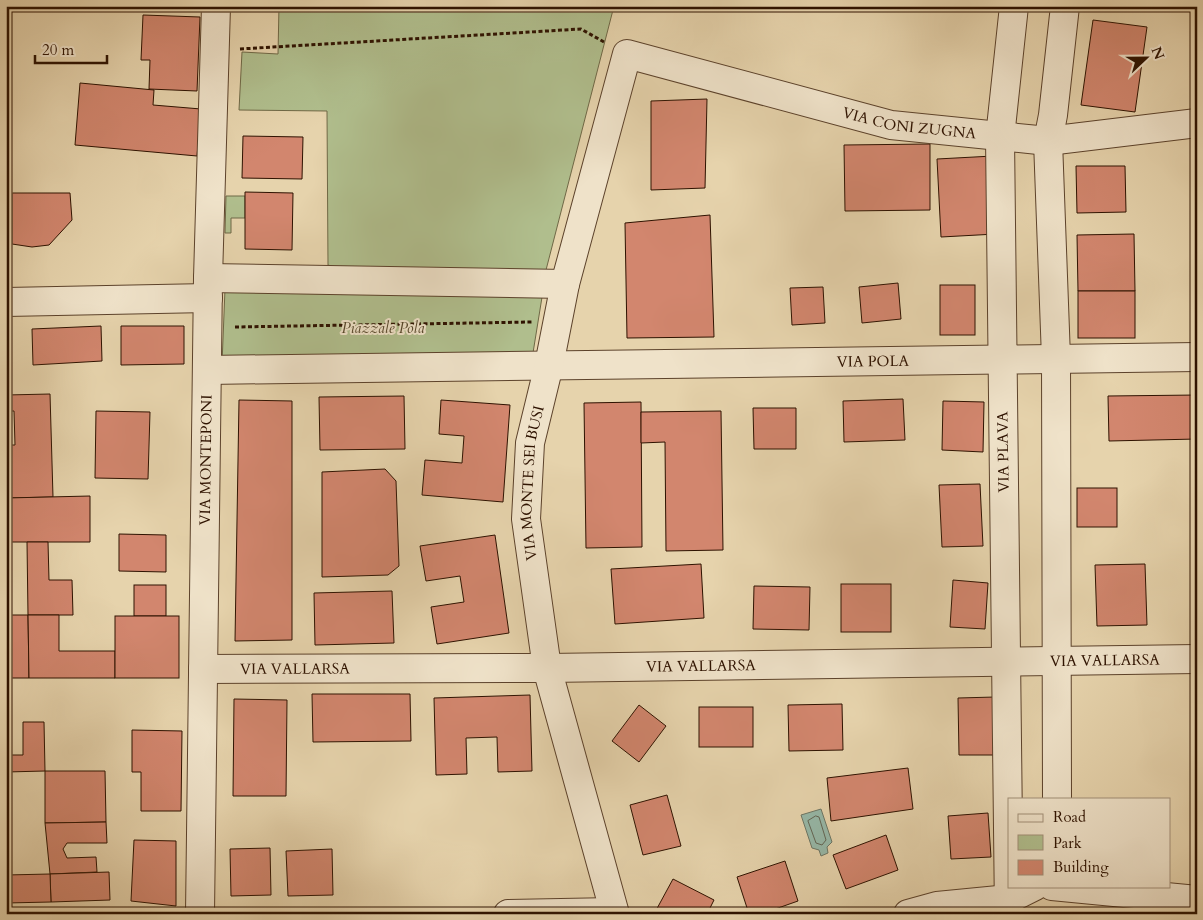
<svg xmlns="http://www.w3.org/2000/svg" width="1203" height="920" viewBox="0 0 1203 920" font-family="Cardo,serif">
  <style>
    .green { fill: #b0be8d; stroke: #6f6846 }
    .water { fill: #96b8a8; stroke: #6c7665 }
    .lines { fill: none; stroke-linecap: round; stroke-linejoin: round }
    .shore { stroke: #626554; stroke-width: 1 }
    .building { fill: #d2866e; stroke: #2e1200 }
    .minor-casing { stroke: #5c422b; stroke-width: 30 }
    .path { stroke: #2e1200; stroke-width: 3; stroke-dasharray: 4 2.5; stroke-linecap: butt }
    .minor { stroke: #efe2c9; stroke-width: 28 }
    .labels { text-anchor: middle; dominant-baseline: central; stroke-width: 4; stroke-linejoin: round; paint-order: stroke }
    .street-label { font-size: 15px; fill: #2e1200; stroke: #efe2c9 }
    .park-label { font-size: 15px; font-style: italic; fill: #55462a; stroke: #efe2c9 }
  </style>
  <rect width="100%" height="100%" fill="#e6d3ac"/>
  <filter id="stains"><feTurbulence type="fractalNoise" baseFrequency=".004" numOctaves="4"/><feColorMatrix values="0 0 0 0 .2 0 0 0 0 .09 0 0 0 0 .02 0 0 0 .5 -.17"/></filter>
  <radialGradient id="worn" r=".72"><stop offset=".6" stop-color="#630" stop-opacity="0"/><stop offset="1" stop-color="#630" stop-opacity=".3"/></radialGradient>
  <g class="green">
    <polygon points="279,6 614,6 546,270 345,270 328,265 327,111 239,110 242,52 278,54"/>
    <polygon points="226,196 245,196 245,218 231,218 231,233 225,233"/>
    <polygon points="225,289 543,291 532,359 222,364"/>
  </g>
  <polygon class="water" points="821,809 832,842 827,847 828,853 821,856 819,850 812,848 801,815"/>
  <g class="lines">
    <polygon class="shore" points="816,816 819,817 826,840 822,845 816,843 808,821"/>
  </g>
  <g class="building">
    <polygon points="143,15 200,17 197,91 149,89 150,60 141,60"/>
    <polygon points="1093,20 1147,27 1135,112 1081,105"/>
    <polygon points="80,83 154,90 153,105 201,109 197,156 75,145"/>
    <polygon points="707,99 705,188 651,190 651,101"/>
    <polygon points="243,136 303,137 302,179 242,178"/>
    <polygon points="930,144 930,210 845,211 844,145"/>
    <polygon points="993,156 996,234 941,237 937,159"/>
    <polygon points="1076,166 1125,166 1126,212 1077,213"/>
    <polygon points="245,192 293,193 292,250 245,249"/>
    <polygon points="12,193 70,193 72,220 49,245 32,247 12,244"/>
    <polygon points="710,215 714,337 627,338 625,223"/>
    <polygon points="1134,234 1135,291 1078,291 1077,235"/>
    <polygon points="898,283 901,319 862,323 859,287"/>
    <rect x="940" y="285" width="35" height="50"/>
    <polygon points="823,287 825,323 792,325 790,288"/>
    <rect x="1078" y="291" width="57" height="47"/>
    <polygon points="101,326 102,361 33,365 32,329"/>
    <polygon points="121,326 184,326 184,364 121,365"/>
    <polygon points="50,394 53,497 6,498 6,445 15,445 14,411 6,411 6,395"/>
    <polygon points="1197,395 1197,439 1109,441 1108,396"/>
    <polygon points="404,396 405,449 320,450 319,397"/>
    <polygon points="903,399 905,440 844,442 843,401"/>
    <polygon points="239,400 292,401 292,640 235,641"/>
    <polygon points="441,400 510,405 503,502 422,495 425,460 462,463 464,436 439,434"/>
    <polygon points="943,401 984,402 983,452 942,450"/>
    <polygon points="641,402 642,547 586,548 584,403"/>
    <polygon points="753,408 796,408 796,449 754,449"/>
    <polygon points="96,411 150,412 148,479 95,478"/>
    <polygon points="721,411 723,550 666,551 665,442 641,443 641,412"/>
    <polygon points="385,469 396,481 399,566 388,575 322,577 322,472"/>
    <polygon points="980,484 983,546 942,547 939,485"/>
    <rect x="1077" y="488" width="40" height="39"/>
    <polygon points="90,496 90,542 6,542 6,498"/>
    <polygon points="119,534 166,535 166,572 119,571"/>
    <polygon points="495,535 509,633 437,644 431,607 464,602 460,576 426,581 420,546"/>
    <polygon points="27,542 48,542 49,580 72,580 73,615 28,615"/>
    <polygon points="701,564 704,618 615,624 611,569"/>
    <polygon points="1145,564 1147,625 1097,626 1095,565"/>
    <polygon points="953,580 988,583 985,629 950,627"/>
    <rect x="841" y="584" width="50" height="48"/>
    <rect x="134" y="585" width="32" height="31"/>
    <polygon points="754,586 810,587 809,630 753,629"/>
    <polygon points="392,591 394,643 315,645 314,593"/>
    <polygon points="6,615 28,615 29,678 6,678"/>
    <polygon points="28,615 59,615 59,651 115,651 115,678 29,678"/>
    <rect x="115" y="616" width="64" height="62"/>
    <polygon points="312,694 410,694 411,741 313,742"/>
    <polygon points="530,695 532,771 498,772 497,737 466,738 467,774 436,775 434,698"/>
    <polygon points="995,697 996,755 959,755 958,698"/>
    <polygon points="234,699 287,700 286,796 233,796"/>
    <polygon points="842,704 843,750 789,751 788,705"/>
    <polygon points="639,705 666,726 639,762 612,741"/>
    <rect x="699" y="707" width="54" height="40"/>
    <polygon points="23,722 44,722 45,771 6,772 6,755 23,755"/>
    <polygon points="132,730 182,731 181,811 141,811 141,772 132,772"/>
    <polygon points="908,768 913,809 831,821 827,778"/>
    <polygon points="45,771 105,771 106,822 45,823"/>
    <polygon points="667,795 681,846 643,855 630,805"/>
    <polygon points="988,813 991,857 951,859 948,816"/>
    <polygon points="106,822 107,843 67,843 63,849 67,858 96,857 97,872 50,874 45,823"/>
    <polygon points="886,835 898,870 846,889 833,855"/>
    <polygon points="134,840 176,841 176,906 131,901"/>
    <polygon points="270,848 271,895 231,896 230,849"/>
    <polygon points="332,849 333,895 288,896 286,851"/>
    <polygon points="785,861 798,901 761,914 749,914 737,877"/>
    <polygon points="109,872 110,900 51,902 50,874"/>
    <polygon points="50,874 51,902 6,903 6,875"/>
    <polygon points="673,879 714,900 707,914 654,914"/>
  </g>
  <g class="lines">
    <g class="minor-casing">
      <g id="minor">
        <polyline points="208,278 565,284"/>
        <polyline points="6,302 208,298"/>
        <path id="s1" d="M207,370L1197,357"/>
        <path id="s2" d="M203,669L547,668L1197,659"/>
        <polyline points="1057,799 1056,358 1048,141 1053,115 1065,6"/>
        <polyline points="1052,886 1197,900"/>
        <path id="s3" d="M200,914L208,278L216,6"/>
        <polyline points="508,914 614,912"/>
        <path id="s4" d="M615,914L547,668L526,519L530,443L549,365L565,284L627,54L891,125L1048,141L1197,123"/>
        <polyline points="908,914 937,906 1009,899 1035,886"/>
        <polyline points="1009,914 1000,137 1014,6"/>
      </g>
    </g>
    <g class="path">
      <polyline points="240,49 581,29 604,42"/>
      <polyline points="235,327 532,322"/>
    </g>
    <use href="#minor" class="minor"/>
  </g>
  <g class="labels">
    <g class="street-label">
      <text stroke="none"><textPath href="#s4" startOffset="1174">VIA CONI ZUGNA</textPath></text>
      <text stroke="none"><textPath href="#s1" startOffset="666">VIA POLA</textPath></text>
      <text transform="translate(1003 452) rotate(-91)">VIA PLAVA</text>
      <text stroke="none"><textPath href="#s3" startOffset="454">VIA MONTEPONI</textPath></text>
      <text stroke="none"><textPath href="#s4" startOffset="442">VIA MONTE SEI BUSI</textPath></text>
      <text stroke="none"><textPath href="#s2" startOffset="902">VIA VALLARSA</textPath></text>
      <text stroke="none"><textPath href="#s2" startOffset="498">VIA VALLARSA</textPath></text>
      <text stroke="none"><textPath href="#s2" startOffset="92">VIA VALLARSA</textPath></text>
    </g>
    <g class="park-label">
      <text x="383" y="328">Piazzale Pola</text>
    </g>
  </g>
  <rect width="1203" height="920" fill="none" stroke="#e6d3ac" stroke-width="25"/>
  <rect x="8" y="8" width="1188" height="905" fill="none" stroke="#2e1200" stroke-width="2.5"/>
  <rect x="12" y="12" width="1178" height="895" fill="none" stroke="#2e1200"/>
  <rect x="1008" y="798" width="162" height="90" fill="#efe2c9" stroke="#a28f79"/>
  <rect x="1018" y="814" width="25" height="8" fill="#efe2c9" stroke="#a28f79"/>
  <text x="1053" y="822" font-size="15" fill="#2e1200">Road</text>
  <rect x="1018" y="835" width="25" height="15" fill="#b0be8d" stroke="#a28f79"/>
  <text x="1053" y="848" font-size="15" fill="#2e1200">Park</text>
  <rect x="1018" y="860" width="25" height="15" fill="#d2866e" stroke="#a28f79"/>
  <text x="1053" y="872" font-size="15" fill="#2e1200">Building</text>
  <g transform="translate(1146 58) rotate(68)" stroke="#efe2c9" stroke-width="4" paint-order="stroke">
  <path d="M0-4L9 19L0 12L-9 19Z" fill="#2e1200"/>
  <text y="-8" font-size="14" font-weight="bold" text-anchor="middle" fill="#2e1200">N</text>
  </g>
  <path d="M35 55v8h72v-8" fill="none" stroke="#2e1200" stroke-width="2.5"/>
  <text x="42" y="55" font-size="15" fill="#2e1200" stroke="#efe2c9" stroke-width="4" paint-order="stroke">20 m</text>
  <rect width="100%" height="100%" filter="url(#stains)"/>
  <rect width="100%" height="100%" fill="url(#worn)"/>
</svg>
